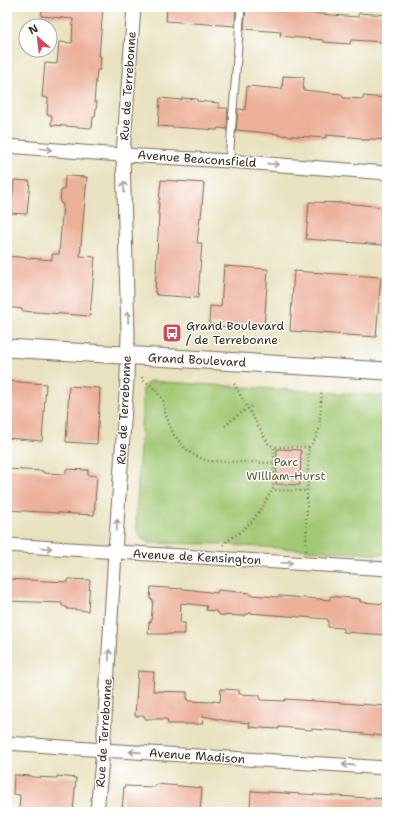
<svg xmlns="http://www.w3.org/2000/svg" width="394" height="819" viewBox="0 0 394 819" font-family="'Shantell Sans',sans-serif">
  <style>
    .green { fill: #a1c873; stroke: #6e7948 }
    .building { fill: #ecaf98 }
    .lines { fill: none; stroke-linecap: round; stroke-linejoin: round }
    .service-casing { stroke: #786a57; stroke-width: 9 }
    .minor-casing { stroke: #786a57; stroke-width: 15 }
    .tertiary-casing { stroke: #786a57; stroke-width: 19 }
    .path { stroke: #786a57; stroke-width: 2.5; stroke-dasharray: 1 3; stroke-linecap: butt }
    .service { stroke: #fff; stroke-width: 7 }
    .minor { stroke: #fff; stroke-width: 13 }
    .tertiary { stroke: #fff; stroke-width: 17 }
    .oneway { stroke: #a79f9a }
    .labels { text-anchor: middle; dominant-baseline: central; stroke-width: 3; stroke-linejoin: round; paint-order: stroke }
    .street-label { font-size: 12px; fill: #3b2a1e; stroke: #fff }
    .poi-label { font-size: 12px; fill: #3b2a1e; stroke: #fff; text-anchor: start }
    .park-label { font-size: 12px; fill: #5a5938; stroke: #fff }
  </style>
  <rect width="100%" height="100%" fill="#fff"/>
  <filter id="ink" filterUnits="userSpaceOnUse"><feTurbulence type="fractalNoise" baseFrequency=".025" numOctaves="2"/><feDisplacementMap in="SourceGraphic" scale="8" xChannelSelector="R" yChannelSelector="G"/><feConvolveMatrix kernelMatrix="1 2 1 2 8 2 1 2 1" color-interpolation-filters="sRGB"/></filter>
  <filter id="wash" filterUnits="userSpaceOnUse"><feTurbulence type="fractalNoise" baseFrequency=".012" numOctaves="4" result="noise"/><feDisplacementMap in="SourceGraphic" scale="16" xChannelSelector="R" yChannelSelector="G"/><feGaussianBlur stdDeviation="0.9" result="paint"/><feColorMatrix in="noise" values="0 0 0 0 0 0 0 0 0 0 0 0 0 0 0 0 0 1.4 0 .05"/><feComposite in="paint" operator="in"/></filter>
  <g filter="url(#wash)">
    <rect width="100%" height="100%" fill="#e8e2c0"/>
    <path class="green" d="M150,381L387,396V555L217,544L149,543C138,537 137,533 136,520L143,388L146,384Z"/>
    <g id="blocks">
      <g class="building">
        <polygon points="42,7 103,7 99,56 101,56 100,70 97,70 96,80 94,102 97,102 95,117 93,117 92,128 51,125 52,115 47,115 48,98 42,97 45,63 57,64 59,42 72,43 73,19 41,16"/>
        <polygon points="167,7 236,7 235,26 166,21"/>
        <polygon points="246,7 270,7 270,10 358,17 359,13 387,15 386,42 351,40 350,44 323,42 323,40 280,36 281,32 244,29"/>
        <polygon points="283,76 304,77 303,90 341,94 344,98 363,99 363,96 387,98 387,140 370,139 369,140 362,140 361,138 326,135 326,138 278,135 278,134 236,130 238,109 245,110 247,86 282,89"/>
        <polygon points="160,98 182,100 182,98 197,99 197,101 219,103 219,108 228,108 227,129 218,128 217,130 158,126"/>
        <polygon points="65,176 87,177 80,256 95,257 90,316 22,311 22,309 7,307 7,256 52,260 52,254 59,254 63,204 60,203 61,190 64,190"/>
        <polygon points="14,180 30,181 27,214 11,213"/>
        <polygon points="161,180 204,183 201,218 200,217 197,243 202,243 198,298 157,295 157,294 155,293 159,214 158,214"/>
        <polygon points="309,202 344,203 385,207 385,208 386,208 383,245 306,239"/>
        <polygon points="224,266 268,269 264,329 220,326 220,325 209,324 210,306 221,307"/>
        <polygon points="294,271 381,277 376,337 290,331"/>
        <polygon points="8,381 46,384 42,441 7,438 7,397"/>
        <polygon points="69,386 100,388 97,444 66,442"/>
        <polygon points="277,449 301,450 300,485 276,484"/>
        <polygon points="7,469 43,471 43,473 66,474 66,469 88,470 88,475 97,476 94,515 7,510"/>
        <polygon points="7,579 68,582 69,579 90,580 88,611 67,609 67,607 62,606 62,603 7,601"/>
        <polygon points="151,587 185,589 217,593 218,590 250,593 250,595 278,597 278,596 281,596 330,600 330,596 360,599 360,602 387,604 387,635 343,632 343,628 328,627 328,619 249,613 249,614 246,614 245,616 219,615 219,613 216,612 216,611 206,610 207,606 181,603 180,623 185,623 185,634 148,634 149,622 151,622 153,600 150,599"/>
        <polygon points="138,671 154,672 153,691 187,692 187,699 188,699 188,701 213,702 213,701 220,702 221,689 239,690 239,694 260,695 260,700 285,701 285,699 387,706 387,730 385,730 385,736 343,732 343,731 311,729 311,730 279,727 279,729 260,728 249,727 250,723 228,721 203,716 202,724 168,724 167,719 145,719 145,716 135,716"/>
        <polygon points="14,775 32,776 32,777 57,778 57,776 76,778 73,812 45,812 19,810 20,795 13,794"/>
        <polygon points="156,784 202,788 200,812 122,812 124,786 155,787"/>
        <polygon points="251,791 387,799 387,812 316,812 287,809 287,810 250,808"/>
      </g>
    </g>
  </g>
  <g filter="url(#ink)">
    <use href="#blocks" fill-opacity="0" stroke="#786a57" stroke-width="1"/>
    <g class="lines">
      <g class="service-casing">
        <polyline id="service" points="229,161 241,7"/>
      </g>
      <g class="minor-casing">
        <g id="minor">
          <polyline points="7,146 107,154 229,161 387,173"/>
          <polyline points="7,545 387,569"/>
          <polyline points="7,743 103,750 387,768"/>
          <polyline points="97,812 103,750 115,552 127,379 128,333 123,155 134,7"/>
        </g>
      </g>
      <g class="tertiary-casing">
        <polyline id="tertiary" points="7,348 387,371"/>
      </g>
      <g class="path">
        <polyline points="142,377 144,381 151,385 158,393 163,401 165,413 169,424 174,435 188,451 196,456 207,461 274,463 274,447 309,447 307,491 273,490 274,463"/>
        <polyline points="234,384 268,443 274,447"/>
        <polyline points="225,426 236,416 252,406"/>
        <polyline points="309,447 315,440 319,429 322,390"/>
        <polyline points="223,545 227,541 241,531 253,520 262,508 269,495 273,490"/>
        <polyline points="306,551 307,491"/>
      </g>
      <use href="#service" class="service"/>
      <use href="#minor" class="minor"/>
      <use href="#tertiary" class="tertiary"/>
    </g>
    <defs><path id="oneway-shaft" d="M-6 0H5M1.5-3L5.5 0L1.5 3" fill="none" stroke-width="1.6" stroke-linecap="round" stroke-linejoin="round"/></defs>
    <g class="oneway">
      <use href="#oneway-shaft" transform="translate(46 149) rotate(5)"/>
      <use href="#oneway-shaft" transform="translate(273 164) rotate(4)"/>
      <use href="#oneway-shaft" transform="translate(124 187) rotate(-92)"/>
      <use href="#oneway-shaft" transform="translate(128 317) rotate(-92)"/>
      <use href="#oneway-shaft" transform="translate(117 525) rotate(-86)"/>
      <use href="#oneway-shaft" transform="translate(46 548) rotate(4)"/>
      <use href="#oneway-shaft" transform="translate(287 563) rotate(3)"/>
      <use href="#oneway-shaft" transform="translate(109 655) rotate(-87)"/>
      <use href="#oneway-shaft" transform="translate(135 752) rotate(-176)"/>
      <use href="#oneway-shaft" transform="translate(348 765) rotate(-176)"/>
    </g>
  </g>
  <defs>
    <g id="bus-square" transform="scale(1)"><rect x="-9" y="-9" width="18" height="18" rx="4" fill="#d1495b" stroke="#fff"/><path d="M-5-6H5V4H4V6H2V4H-2V6H-4V4H-5ZM-3.5-4V0h7V-4ZM-3.5 1.2v1.5H-2V1.2ZM2 1.2v1.5H3.5V1.2Z" fill="#fff"/></g>
  </defs>
  <g fill-rule="evenodd">
    <use href="#bus-square" x="172" y="333"/>
  </g>
  <g class="labels">
    <g class="street-label">
      <text transform="translate(128 86) rotate(-86)">Rue de Terrebonne</text>
      <text transform="translate(197 159) rotate(4)">Avenue Beaconsfield</text>
      <text transform="translate(197 360) rotate(3)">Grand Boulevard</text>
      <text transform="translate(124 410) rotate(-87)">Rue de Terrebonne</text>
      <text transform="translate(197 557) rotate(3)">Avenue de Kensington</text>
      <text transform="translate(104 733) rotate(-86)">Rue de Terrebonne</text>
      <text transform="translate(197 756) rotate(4)">Avenue Madison</text>
    </g>
    <g class="poi-label">
      <text x="186" y="326">Grand Boulevard<tspan x="186" dy="14">/ de Terrebonne</tspan></text>
    </g>
    <g class="park-label">
      <text x="286" y="462">Parc<tspan x="286" dy="14">William-Hurst</tspan></text>
    </g>
  </g>
  <rect width="394" height="819" fill="none" stroke="#fff" stroke-width="24"/>
  <g transform="translate(38 38) rotate(332)"><circle r="19" fill="#ffffff" stroke="#b1aaa5"/>
  <path d="M0-3L7 15L0 10L-7 15Z" fill="#d1495b"/>
  <text y="-6" font-size="11" font-weight="bold" text-anchor="middle" fill="#3b2a1e">N</text>
  </g>
</svg>
